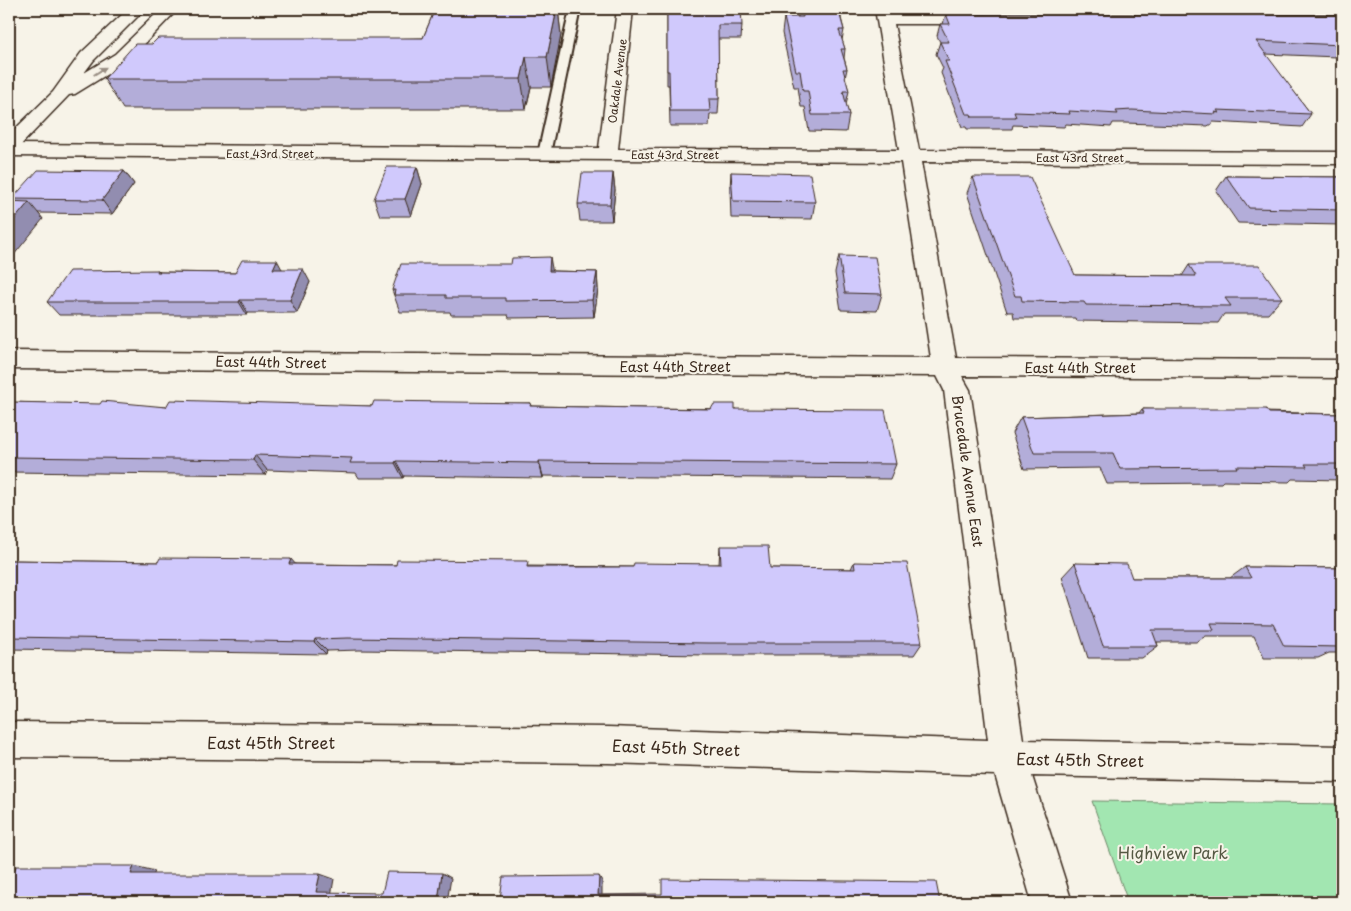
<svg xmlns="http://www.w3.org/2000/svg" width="1351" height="911" viewBox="0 0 1351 911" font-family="'Playpen Sans',sans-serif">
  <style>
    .green { fill: #a2e6b1; stroke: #6e8868 }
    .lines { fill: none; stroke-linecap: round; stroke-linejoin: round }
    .service-casing { stroke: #3b2a1e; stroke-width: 4 }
    .minor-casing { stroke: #3b2a1e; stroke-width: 3 }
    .secondary-casing { stroke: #3b2a1e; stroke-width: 3 }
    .service { fill: #f7f3e8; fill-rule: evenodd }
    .minor { fill: #f7f3e8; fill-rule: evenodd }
    .secondary { fill: #f7f3e8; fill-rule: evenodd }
    .wall { fill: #b3add9; stroke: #3b2a1e }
    .shaded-wall { fill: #928db0; stroke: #3b2a1e }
    .building { fill: #d0c9fc; stroke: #3b2a1e }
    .oneway { fill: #998e83 }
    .labels { text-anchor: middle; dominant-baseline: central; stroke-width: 4; stroke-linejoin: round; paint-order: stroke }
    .far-street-label { font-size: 11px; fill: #3b2a1e; stroke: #f7f3e8 }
    .street-label { font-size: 14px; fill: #3b2a1e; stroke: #f7f3e8 }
    .near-street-label { font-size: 16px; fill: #3b2a1e; stroke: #f7f3e8 }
    .near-park-label { font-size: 16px; fill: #555943; stroke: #f7f3e8 }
  </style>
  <rect width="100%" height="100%" fill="#f7f3e8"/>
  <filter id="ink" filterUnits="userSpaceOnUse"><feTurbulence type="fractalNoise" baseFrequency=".02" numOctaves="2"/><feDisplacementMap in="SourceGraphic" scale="10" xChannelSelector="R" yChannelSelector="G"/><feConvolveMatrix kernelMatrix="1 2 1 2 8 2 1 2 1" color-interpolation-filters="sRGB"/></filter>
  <g filter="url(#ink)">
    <polygon class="green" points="1092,801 1342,804 1342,902 1128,902"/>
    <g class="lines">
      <g class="service-casing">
        <polygon id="service" points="570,9 580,9 550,154 544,157 538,154"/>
      </g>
      <g class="minor-casing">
        <polygon id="minor" points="617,9 633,9 618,149 899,150 875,9 891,9 892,14 983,14 989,16 991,19 989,22 983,24 894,24 919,150 1342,152 1342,164 921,162 956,358 1342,360 1342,378 962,376 970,390 1023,740 1342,746 1342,782 1032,776 1072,902 1032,902 995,775 608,763 9,757 9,722 608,727 988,740 944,390 937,376 9,369 9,351 931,358 901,162 9,156 9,144 599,148"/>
      </g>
      <g class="secondary-casing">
        <polygon id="secondary" points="128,9 145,9 93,61 84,73 115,54 161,9 178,9 127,62 75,94 69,95 16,150 9,152 9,135 53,92 81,53"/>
      </g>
      <use href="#service" class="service"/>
      <use href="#minor" class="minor"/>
      <use href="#secondary" class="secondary"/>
    </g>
    <g class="wall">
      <polygon points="435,9 558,9 561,35 551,87 531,87 526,109 123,109 104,79 152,44 423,38"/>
      <polygon points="667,9 742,25 741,39 718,39 719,99 718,114 710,114 709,126 670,126 669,85 667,85"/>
      <polygon points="797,9 841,9 842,12 841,18 844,30 842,40 845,49 844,58 847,69 845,78 849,91 846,104 849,115 846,132 809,131 805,107 801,107 798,87 794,87 782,33 784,17 798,17"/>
      <polygon points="935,9 1342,9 1342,13 937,12"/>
      <polygon points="946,14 1342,15 1342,63 1337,57 1265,54 1311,114 1302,127 1213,122 1211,125 1209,125 1208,126 1125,123 1113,123 1111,127 1066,124 1064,127 1013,125 1012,129 967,129 966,127 962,127 941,73 943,68 936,54 940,42 937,36 940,24 943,24"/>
      <polygon points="417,167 422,184 411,216 380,216 374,199"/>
      <polygon points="124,171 134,184 112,214 38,213 43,219 14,202 12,199"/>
      <polygon points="731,172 815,202 812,219 731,218 730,189"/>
      <polygon points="613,173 615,190 612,221 580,221 578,204"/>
      <polygon points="1226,176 1342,177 1342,225 1238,223 1216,191"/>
      <polygon points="973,177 1075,275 1182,276 1189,265 1282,298 1268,314 1224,314 1218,323 1076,321 1075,318 1014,318 1013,312 1007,312 967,193"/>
      <polygon points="839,256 882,294 877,311 841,310 835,273"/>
      <polygon points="282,269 310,282 297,313 248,313 247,315 59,315 47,302 158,270 160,272 235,273"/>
      <polygon points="553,271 597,272 598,289 594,317 509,318 508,315 451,315 450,312 400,312 392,290"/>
      <polygon points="9,402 166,407 372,406 531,403 531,406 644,408 735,409 896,464 890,479 543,476 543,478 404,476 403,478 359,478 356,473 267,470 265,475 9,472"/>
      <polygon points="1142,409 1342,414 1342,480 1292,479 1289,482 1223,481 1221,483 1107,484 1100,468 1024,469 1012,433 1021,417 1139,413"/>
      <polygon points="720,546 770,568 851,569 854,562 922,643 914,655 707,655 359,650 327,651 326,654 9,649 9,560 295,564 633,567 719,564"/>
      <polygon points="1075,563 1132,578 1230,578 1245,567 1342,568 1342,653 1329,653 1318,658 1264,658 1254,636 1206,636 1196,642 1157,642 1158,646 1142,658 1088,658 1062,577"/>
    </g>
    <g class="shaded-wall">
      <polygon points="557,9 558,9 561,35 551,87 547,57"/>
      <polygon points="526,57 531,87 526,109 521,79"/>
      <polygon points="417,167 422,184 411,216 405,199"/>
      <polygon points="124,171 134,184 112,214 102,200"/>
      <polygon points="613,173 615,190 612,221 610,204"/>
      <polygon points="29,202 43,219 9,261 9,226"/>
      <polygon points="550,257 553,274 549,271"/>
      <polygon points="277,260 284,273 273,269"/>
      <polygon points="303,269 310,282 297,313 290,300"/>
      <polygon points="597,272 598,289 594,317 592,300"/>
      <polygon points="240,300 248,313 247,315 239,302"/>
      <polygon points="255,455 267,470 265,475 253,460"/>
      <polygon points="396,461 404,476 403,478 395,463"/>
      <polygon points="539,461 543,476 543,478 539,463"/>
      <polygon points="291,559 303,573 289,564"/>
      <polygon points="315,639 327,651 326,654 314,642"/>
      <polygon points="134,866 155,871 152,879 131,874"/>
      <polygon points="442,873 451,878 447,902 438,900"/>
      <polygon points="320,874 334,879 331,896 316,892"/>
      <polygon points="599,876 602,881 602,899 598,895"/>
    </g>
    <g class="building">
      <polygon points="435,9 557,9 547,57 526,57 521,79 104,79 135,44 152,44 158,38 423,38"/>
      <polygon points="667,9 741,9 742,25 718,25 719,99 709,99 710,111 670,111 669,71 667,71"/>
      <polygon points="802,9 841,9 842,12 839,12 844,30 839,30 845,49 841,49 847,69 843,69 849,91 843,91 849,115 812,115 808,91 803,91 800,71 796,71 784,17 803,17"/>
      <polygon points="946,14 1342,15 1342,45 1256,41 1311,114 1217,110 1219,113 1215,112 1216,114 1132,110 1116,111 1118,114 1069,111 1070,114 1014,112 1016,117 972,117 971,114 966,114 945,61 949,61 940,42 949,42 940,24 950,24"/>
      <polygon points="387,167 417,167 405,199 374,199"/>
      <polygon points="38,170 124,171 102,200 12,199"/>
      <polygon points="731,172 810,174 815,202 733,201"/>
      <polygon points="582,173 613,173 610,204 578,204"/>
      <polygon points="1226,176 1342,177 1342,210 1249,208"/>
      <polygon points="973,177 1030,177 1075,275 1196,276 1189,265 1259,265 1282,298 1225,298 1231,306 1086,305 1084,302 1022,301 1021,296 1015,296"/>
      <polygon points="9,201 29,202 9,226"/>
      <polygon points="839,256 875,257 882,294 845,293"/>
      <polygon points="550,257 549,271 597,272 592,300 505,301 505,298 446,298 446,295 394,295 395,290 392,290 401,264 511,264 512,258"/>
      <polygon points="242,260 277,260 273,269 303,269 290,300 240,300 239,302 47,302 69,271 158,270 157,272 235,273"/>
      <polygon points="170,400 372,406 374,401 531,403 530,406 644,408 711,409 714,404 735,404 735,409 885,410 896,464 539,461 539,463 396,461 395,463 350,463 352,458 255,455 253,460 9,457 9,402 100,404 102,401 166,407"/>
      <polygon points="1142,409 1266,409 1269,413 1342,414 1342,464 1305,464 1307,467 1236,466 1237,468 1120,469 1113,453 1034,453 1021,417 1144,413"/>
      <polygon points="720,546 768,546 770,568 855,569 854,562 907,563 922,643 708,643 348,638 315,639 314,642 9,637 9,560 158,562 160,558 291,559 289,564 396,565 397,560 528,561 527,567 633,567 634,563 721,564"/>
      <polygon points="1075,563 1127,564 1132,578 1251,578 1245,567 1342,568 1342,641 1337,641 1341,647 1284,646 1273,624 1211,623 1214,630 1152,630 1158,646 1103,646"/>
      <polygon points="16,866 134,866 131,874 320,874 316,892 382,893 387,872 442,873 438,900 500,900 503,877 599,876 598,895 662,894 662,879 936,882 940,902 9,902 9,873 13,873"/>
    </g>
    <defs><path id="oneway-solid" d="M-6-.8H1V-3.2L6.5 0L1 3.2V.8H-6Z" transform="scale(1.25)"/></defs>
    <use class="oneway" href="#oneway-solid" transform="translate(100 71) rotate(-32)"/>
  </g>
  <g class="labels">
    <g class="far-street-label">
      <text transform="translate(617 81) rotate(-83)">Oakdale Avenue</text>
      <text x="270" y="153">East 43rd Street</text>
      <text x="675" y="154">East 43rd Street</text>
      <text x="1080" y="157">East 43rd Street</text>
    </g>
    <g class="street-label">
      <text transform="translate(271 362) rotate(1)">East 44th Street</text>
      <text x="675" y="366">East 44th Street</text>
      <text x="1080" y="367">East 44th Street</text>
      <text transform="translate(968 471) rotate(82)">Brucedale Avenue East</text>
    </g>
    <g class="near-street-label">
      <text x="271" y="742">East 45th Street</text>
      <text transform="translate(676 747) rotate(2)">East 45th Street</text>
      <text transform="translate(1080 759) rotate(1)">East 45th Street</text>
    </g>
    <g class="near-park-label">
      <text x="1173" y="852">Highview Park</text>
    </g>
  </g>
  <rect width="1351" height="911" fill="none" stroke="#f7f3e8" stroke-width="30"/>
  <rect x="15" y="15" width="1321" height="881" fill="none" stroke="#3b2a1e" stroke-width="2" filter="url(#ink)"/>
</svg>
